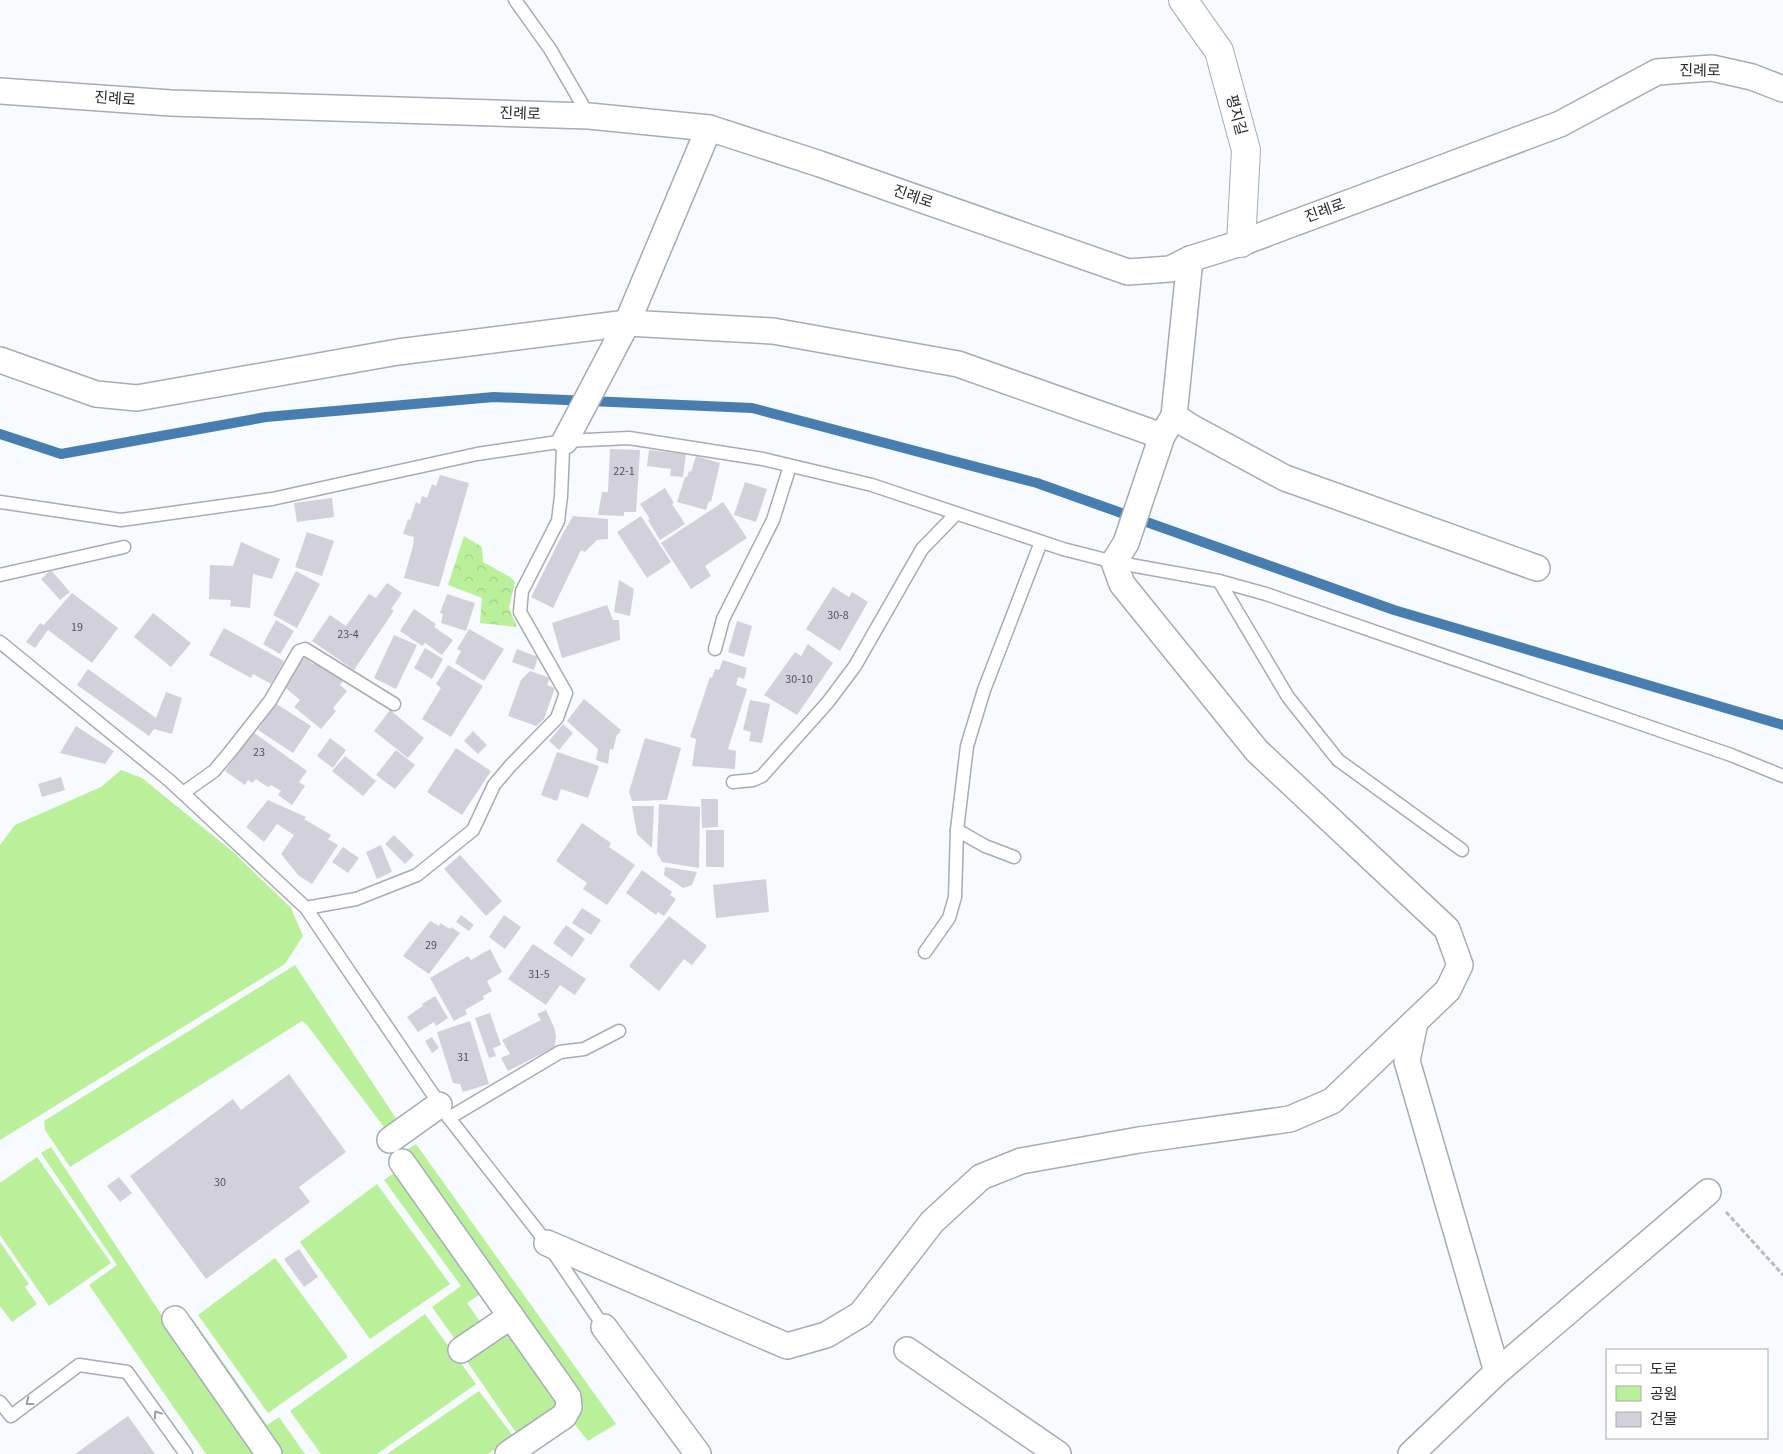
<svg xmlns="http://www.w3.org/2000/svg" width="1783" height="1454" viewBox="0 0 1783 1454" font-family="'Source Sans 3','Noto Sans KR',sans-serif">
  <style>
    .green { fill: #baf09a }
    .forest { fill: url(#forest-crowns) }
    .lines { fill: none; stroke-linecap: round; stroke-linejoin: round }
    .stream { stroke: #487db0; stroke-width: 10 }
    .building { fill: #d2d1db }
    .lane-casing { stroke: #a6acb5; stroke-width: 15 }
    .street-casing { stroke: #a6acb5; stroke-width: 28 }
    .secondary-casing { stroke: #a6acb5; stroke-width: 30 }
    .path { stroke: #b8bbbf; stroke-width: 3; stroke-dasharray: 5 2.5; stroke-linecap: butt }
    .lane { stroke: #fff; stroke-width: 12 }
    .street { stroke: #fff; stroke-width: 25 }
    .secondary { stroke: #fff; stroke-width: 28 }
    .oneway { stroke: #9e9fa1 }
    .labels { text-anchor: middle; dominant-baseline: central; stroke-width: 4.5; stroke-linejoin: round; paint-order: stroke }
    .number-label { font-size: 12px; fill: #525459 }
    .street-label { font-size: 15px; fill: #282a2e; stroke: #fff }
  </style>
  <defs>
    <pattern id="forest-crowns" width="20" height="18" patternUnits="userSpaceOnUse" patternTransform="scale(1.25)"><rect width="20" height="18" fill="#baf09a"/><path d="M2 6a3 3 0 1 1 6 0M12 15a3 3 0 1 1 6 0" fill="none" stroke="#a0ce85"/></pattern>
  </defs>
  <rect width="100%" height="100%" fill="#f7fafe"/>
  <g class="green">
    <polygon points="121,770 142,778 232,851 291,908 303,936 285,964 0,1140 0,845 15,825 101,787"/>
    <polygon points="295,965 399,1123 387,1131 307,1025 302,1021 70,1167 45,1130 44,1121"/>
    <polygon points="416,1144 616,1424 588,1441 572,1421 403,1152"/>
    <polygon points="51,1147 253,1454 206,1454 89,1285 117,1265 41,1153"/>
    <polygon points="37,1157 111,1263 49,1306 0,1235 0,1183"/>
    <polygon points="398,1170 485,1291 467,1303 484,1327 459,1345 432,1307 461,1286 384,1180"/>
    <polygon points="377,1184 450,1284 370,1339 300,1242"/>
    <polygon points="0,1242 29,1284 25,1287 37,1304 12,1322 0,1306"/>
    <polygon points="275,1258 348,1357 268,1413 198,1315"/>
    <polygon points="425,1314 476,1384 377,1454 321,1454 290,1411"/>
    <polygon points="192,1318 267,1425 279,1417 305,1454 281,1454 188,1321"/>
    <polygon points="510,1325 559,1396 558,1410 519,1437 464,1357"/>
    <polygon points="479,1391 514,1437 488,1454 387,1454"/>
  </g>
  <polygon class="forest" points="464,536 482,547 483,562 510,577 515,582 509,608 517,627 480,623 482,598 448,585"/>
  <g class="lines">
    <polyline class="stream" points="0,434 61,454 266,417 494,397 752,408 1037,483 1394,610 1783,725"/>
  </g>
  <g class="building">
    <polygon points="610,449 640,450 636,512 624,512 624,516 598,515 602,492 608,492"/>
    <polygon points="649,450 686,454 683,477 670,476 671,469 647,466"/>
    <polygon points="696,456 720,463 711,502 709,501 706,510 677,502 685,477 687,477 689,471 691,472"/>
    <polygon points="440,475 469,483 439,587 404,578 413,546 414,537 403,534 408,519 410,520 416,502 420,504 422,496 427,498 432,484 436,486"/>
    <polygon points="745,482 767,489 756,522 734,515"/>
    <polygon points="665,488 674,503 672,504 685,524 660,540 648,520 650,519 640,504"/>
    <polygon points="332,498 334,517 297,522 294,503"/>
    <polygon points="723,502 747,538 705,566 711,576 691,589 661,543"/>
    <polygon points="573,516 608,519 608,539 597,540 585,552 581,550 553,608 531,597 562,535"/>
    <polygon points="641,516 671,562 647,578 617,532"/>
    <polygon points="307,532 334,541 322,576 295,567"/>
    <polygon points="241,542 280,559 272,579 253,574 250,608 230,606 231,600 209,599 210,565 233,566"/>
    <polygon points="51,570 70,592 60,600 41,579"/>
    <polygon points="296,571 320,584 297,628 273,615"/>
    <polygon points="619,580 634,589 630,616 614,612"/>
    <polygon points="387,583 402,593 391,609 394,610 391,615 354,670 312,641 330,615 346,626 366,598 369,594 376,598"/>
    <polygon points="833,587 849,597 852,592 868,602 840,651 806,629"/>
    <polygon points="72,593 118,628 92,663 48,630 35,648 26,642 40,623 44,625"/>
    <polygon points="447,594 475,603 466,631 441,623 443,614 440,613"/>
    <polygon points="607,605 613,620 619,620 620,640 562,658 552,623"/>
    <polygon points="414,609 436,624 434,627 453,640 442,655 425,643 422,646 400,631"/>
    <polygon points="153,613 191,643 171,667 134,637"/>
    <polygon points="276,620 294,631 280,654 263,644"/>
    <polygon points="737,621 752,626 744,657 728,652"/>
    <polygon points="224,628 284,661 271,684 253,674 251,678 209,655"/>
    <polygon points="469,629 504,649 484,681 455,663 461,651 457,649"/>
    <polygon points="394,635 417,645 396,689 374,678"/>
    <polygon points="808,644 833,663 797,715 764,695 795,652 801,656"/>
    <polygon points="425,648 443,659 432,679 414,668"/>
    <polygon points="517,649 538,657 534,670 512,662"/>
    <polygon points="304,657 313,664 316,660 343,681 340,685 347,691 333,708 336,711 321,729 294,707 300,700 282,685"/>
    <polygon points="723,660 747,668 744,679 738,677 736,685 747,689 728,749 736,751 735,769 692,766 696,739 690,737 710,677 712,678 715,669 719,670"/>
    <polygon points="448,665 483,686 451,737 422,719 441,688 436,684"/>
    <polygon points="88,669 156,718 166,692 182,698 172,734 154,729 149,736 77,685"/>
    <polygon points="530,671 550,678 547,685 555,688 544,719 536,726 508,716 521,680"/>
    <polygon points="584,699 621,730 619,734 617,734 613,750 610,749 608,764 596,760 598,749 567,721"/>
    <polygon points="750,700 770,704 762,743 749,741 751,732 743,730"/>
    <polygon points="275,703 311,726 293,753 258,730"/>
    <polygon points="390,710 424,738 408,758 374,731"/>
    <polygon points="563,724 573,733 559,750 549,741"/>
    <polygon points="76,726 114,751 105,764 60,753"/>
    <polygon points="473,731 487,745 478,754 464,741"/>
    <polygon points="253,732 307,771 299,782 305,786 292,805 278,795 281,791 271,785 268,787 256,779 252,783 248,780 245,785 225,771"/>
    <polygon points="330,738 346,750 333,768 317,756"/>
    <polygon points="645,738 681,748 667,800 632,801 629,792"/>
    <polygon points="456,748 491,771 462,815 427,792"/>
    <polygon points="396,750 415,765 395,789 376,775"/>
    <polygon points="557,752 599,766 588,798 561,789 557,801 541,795"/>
    <polygon points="345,756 376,781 363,796 332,771"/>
    <polygon points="61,777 65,790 42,797 38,784"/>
    <polygon points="701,799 718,799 718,827 702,828"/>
    <polygon points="268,800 306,817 304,819 331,835 328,839 338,845 312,884 299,876 281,854 294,835 277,824 264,842 246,827"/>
    <polygon points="659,804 700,807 699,868 662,862 657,853"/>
    <polygon points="632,806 654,806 652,848 637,834"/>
    <polygon points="582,823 611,843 609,847 635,865 607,905 583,889 587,883 556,861"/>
    <rect x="706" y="830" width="18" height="37"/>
    <polygon points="394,835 414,855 405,864 385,844"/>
    <polygon points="381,845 392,872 377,879 366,852"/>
    <polygon points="343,847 359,858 348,873 332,862"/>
    <polygon points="460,855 502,901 486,916 444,869"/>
    <polygon points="665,867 697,872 692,885 683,888 664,875"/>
    <polygon points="642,870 672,892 670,895 676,899 664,916 658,912 656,915 626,893"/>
    <polygon points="766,879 769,912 716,918 713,885"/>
    <polygon points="582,908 601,920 591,935 572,923"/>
    <polygon points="461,915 474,925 469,931 456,922"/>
    <polygon points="504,915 521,927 505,949 489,937"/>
    <polygon points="669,916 707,946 692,965 684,959 659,991 629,966"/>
    <polygon points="430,921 439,926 440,923 450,929 451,927 460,933 429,974 403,956"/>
    <polygon points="566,925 585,939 572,957 553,943"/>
    <polygon points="533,944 586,979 575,995 560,985 546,1005 508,979"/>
    <polygon points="490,949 502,972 487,981 492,991 483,996 484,999 465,1010 467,1014 454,1021 430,978 468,956 471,960"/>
    <polygon points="435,996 448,1018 436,1026 434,1022 418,1032 407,1017 423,1006 422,1004"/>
    <polygon points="546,1010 554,1027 556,1036 555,1047 508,1071 501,1058 510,1054 502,1040 541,1020 537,1014"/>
    <polygon points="490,1013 501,1045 493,1048 496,1056 489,1058 475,1018"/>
    <polygon points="470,1021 489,1084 463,1092 460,1084 453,1083 437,1032"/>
    <polygon points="432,1037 439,1048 432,1053 425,1041"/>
    <polygon points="289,1074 346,1152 299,1187 310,1202 206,1279 130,1176 233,1099 241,1110"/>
    <polygon points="119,1177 132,1193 120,1202 107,1186"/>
    <polygon points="299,1249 318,1277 304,1287 284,1259"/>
    <polygon points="128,1416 155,1454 75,1454"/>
  </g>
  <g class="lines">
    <g class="lane-casing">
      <g id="lane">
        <polyline points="515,0 550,49 589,116"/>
        <polyline points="0,502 121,520 272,499 477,454 565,441 629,438 763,459 872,485 1063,549 1114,562 1219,581 1266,594 1731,755 1783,776"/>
        <polyline points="0,575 124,547"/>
        <polyline points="1219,581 1288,697 1338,760 1462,850"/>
        <polyline points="0,642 170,781 306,908 449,1118 547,1243 604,1327"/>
        <polyline points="715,649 723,619 773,520 790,466"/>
        <polyline points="733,782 753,780 762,776 828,702 855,666 922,549 956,514"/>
        <polyline points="183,793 214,771 230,752 270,701 299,651 305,649 394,704"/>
        <polyline points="957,830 985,846 1014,857"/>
        <polyline points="306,908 356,899 417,875 473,830 494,785 510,766 557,718 566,693 520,612 522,591 558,521 561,496 563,449 565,441"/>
        <polyline points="925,952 949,918 955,897 957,830 967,746 984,690 1041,542"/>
        <polyline points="449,1118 560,1052 584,1049 619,1031"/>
        <polyline points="0,1402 11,1416 79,1365 127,1372 186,1454"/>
      </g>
    </g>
    <g class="street-casing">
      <g id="street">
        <polyline points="0,91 171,103 589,116 709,128 820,164 1128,272 1170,269 1190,259 1241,243 1560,124 1657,72 1712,68 1752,77 1783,89"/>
        <polyline points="0,360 96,394 137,398 398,352 627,323 773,331 958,364 1162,436"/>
        <polyline points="1174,416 1189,426 1285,478 1537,568"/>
        <polyline points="565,441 627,323 709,128"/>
        <polyline points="1415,1022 1407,1061 1497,1372"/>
        <polyline points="390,1140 439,1105"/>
        <polyline points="402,1162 568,1397 569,1407 564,1416 508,1454"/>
        <polyline points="547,1243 787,1346 826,1335 861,1314 932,1222 981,1177 1021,1161 1139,1140 1290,1119 1332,1101 1448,990 1460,965 1447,929 1257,751 1122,584 1114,562 1126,543 1162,436 1174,416 1190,259"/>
        <polyline points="175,1319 269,1454"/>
        <polyline points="604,1327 698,1454"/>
        <polyline points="461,1350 511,1316"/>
        <polyline points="907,1350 1058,1454"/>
        <polyline points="1411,1454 1497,1372 1708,1192"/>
      </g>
    </g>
    <g class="secondary-casing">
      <polyline id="secondary" points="1183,0 1219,51 1246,150 1241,243"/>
    </g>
    <polyline class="path" points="1726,1212 1783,1275"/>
    <use href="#lane" class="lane"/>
    <use href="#street" class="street"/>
    <use href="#secondary" class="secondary"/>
  </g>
  <defs><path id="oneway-chevron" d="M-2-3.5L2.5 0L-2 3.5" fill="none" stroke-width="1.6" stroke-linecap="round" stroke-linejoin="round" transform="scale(1.25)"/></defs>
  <g class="oneway">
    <use href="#oneway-chevron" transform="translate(29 1402) rotate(143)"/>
    <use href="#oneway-chevron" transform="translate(157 1414) rotate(-126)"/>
  </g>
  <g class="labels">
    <g class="number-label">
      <text x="624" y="471">22-1</text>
      <text x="838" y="615">30-8</text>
      <text x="77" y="627">19</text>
      <text x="348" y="634">23-4</text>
      <text x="799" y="679">30-10</text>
      <text x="259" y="752">23</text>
      <text x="431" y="945">29</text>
      <text x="539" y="974">31-5</text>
      <text x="463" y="1057">31</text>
      <text x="220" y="1182">30</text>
    </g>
    <g class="street-label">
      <text transform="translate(1700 71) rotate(1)">진례로</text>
      <text transform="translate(115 99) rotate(4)">진례로</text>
      <text transform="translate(520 114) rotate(2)">진례로</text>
      <text transform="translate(1236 115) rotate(75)">평지길</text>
      <text transform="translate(913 197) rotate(19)">진례로</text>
      <text transform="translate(1325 211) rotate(-20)">진례로</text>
    </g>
  </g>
  <rect x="1606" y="1349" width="162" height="90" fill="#ffffff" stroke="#a9aaab"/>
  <rect x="1616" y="1365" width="25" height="8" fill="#ffffff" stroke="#a9aaab"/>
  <text x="1650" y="1374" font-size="15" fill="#282a2e">도로</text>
  <rect x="1616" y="1386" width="25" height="15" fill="#baf09a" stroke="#a9aaab"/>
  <text x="1650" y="1399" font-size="15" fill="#282a2e">공원</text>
  <rect x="1616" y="1412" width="25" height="15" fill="#d2d1db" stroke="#a9aaab"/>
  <text x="1650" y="1424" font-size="15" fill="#282a2e">건물</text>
</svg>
